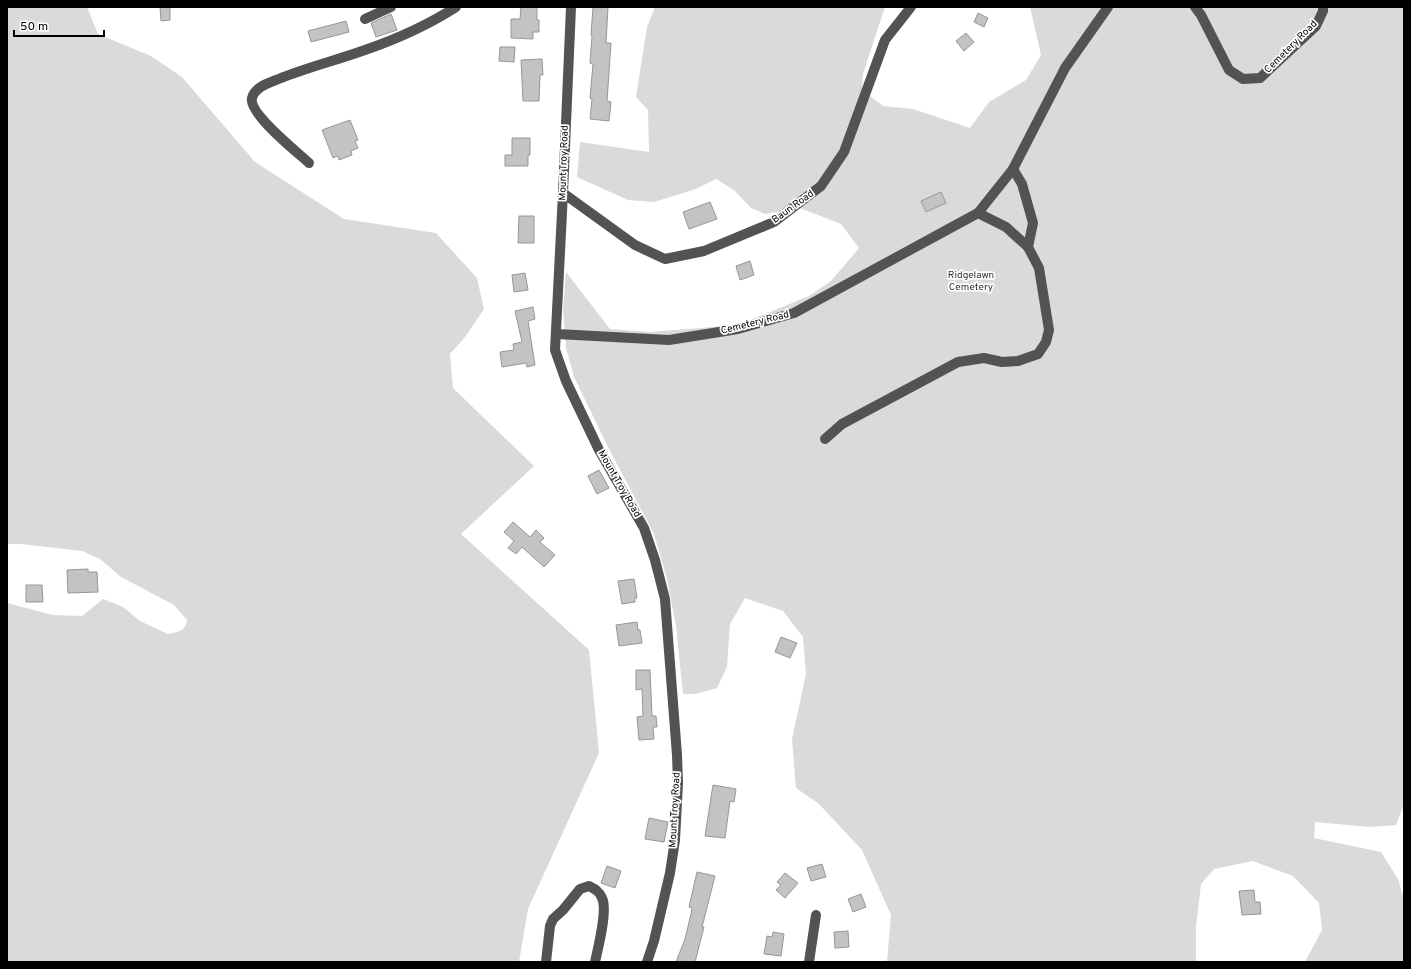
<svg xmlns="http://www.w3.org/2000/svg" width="1411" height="969" viewBox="0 0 1411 969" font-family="Overpass,sans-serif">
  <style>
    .green { fill: #dadada }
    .building { fill: #c3c3c3; stroke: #979797 }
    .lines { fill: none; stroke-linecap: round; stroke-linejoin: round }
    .minor { stroke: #535353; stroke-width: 10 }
    .labels { text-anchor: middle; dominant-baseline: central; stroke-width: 3.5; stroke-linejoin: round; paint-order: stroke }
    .street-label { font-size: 10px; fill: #000; stroke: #fff }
    .park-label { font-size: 10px; fill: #313131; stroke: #fff }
  </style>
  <rect width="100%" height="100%" fill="#fff"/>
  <g class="green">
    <path d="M7,7H87L98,34L151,56L182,77L255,162L344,219L436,233L477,278L484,309L465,337L450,354L453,388L534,466L461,534L589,650L599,753L528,909L519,962H7V603L53,615L82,616L103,599L123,607L140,621L168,634C178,632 186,631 187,620L174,605L121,577L100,559L82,551L21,544H7Z"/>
    <polygon points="655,7 885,7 863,74 862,90 883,106 913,109 970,128 989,102 1026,80 1041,55 1030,7 1404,7 1404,804 1396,825 1370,827 1315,822 1314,838 1381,852 1398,879 1404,900 1404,962 1305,962 1322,930 1319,903 1293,876 1253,861 1214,869 1201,884 1196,927 1196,962 887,962 891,915 862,850 819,804 796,788 792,739 806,674 803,637 783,611 745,598 730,624 727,667 717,688 695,694 683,694 676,626 667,579 654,534 608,447 574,377 566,348 563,309 566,272 610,329 650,332 738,325 809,296 831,281 859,248 841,224 800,208 765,214 751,208 734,190 716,179 696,189 654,202 628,200 577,177 580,142 649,152 648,110 636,97 647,27"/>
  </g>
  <g class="building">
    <polygon points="160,7 170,7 170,20 161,21"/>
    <polygon points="521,7 537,7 537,20 539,20 539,32 533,32 533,39 511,38 511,19 520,19"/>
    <polygon points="593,7 608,7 606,43 611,43 607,101 611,102 609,121 590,119 592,99 590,98 593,64 590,63 592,36 591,35"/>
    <polygon points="978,13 988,18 984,27 974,22"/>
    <polygon points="391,14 397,30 376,37 371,23"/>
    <polygon points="346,21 349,32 311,42 308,31"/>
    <polygon points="966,33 974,42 964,51 956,41"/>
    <polygon points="500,47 515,47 514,62 499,61"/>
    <polygon points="542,59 543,75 540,75 539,101 523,101 521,60"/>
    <polygon points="350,120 358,140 355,141 358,148 351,151 352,155 339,160 338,156 333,158 322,130"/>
    <polygon points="512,138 530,138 530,155 528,155 528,166 505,166 505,155 512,155"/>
    <polygon points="941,192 946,203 926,212 921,201"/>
    <polygon points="710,202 717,219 689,229 683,212"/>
    <polygon points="519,216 534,216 534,243 518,243"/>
    <polygon points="750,261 754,275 740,280 736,266"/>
    <polygon points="525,273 528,290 514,292 512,275"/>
    <polygon points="533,307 535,319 528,321 535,365 527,367 526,363 502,367 500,352 514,350 513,344 522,342 515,311"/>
    <polygon points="599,470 609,488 597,494 588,476"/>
    <polygon points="513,522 530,537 536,530 544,538 540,542 555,555 544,567 522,547 516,554 508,548 514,541 504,532"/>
    <polygon points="88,569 88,572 97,572 98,592 68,593 67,570"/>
    <polygon points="634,579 637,598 635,598 635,602 622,604 618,581"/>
    <polygon points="26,585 42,585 43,602 26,602"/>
    <polygon points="637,622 638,630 640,630 642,643 619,646 616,625"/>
    <polygon points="781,637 797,643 790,658 775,652"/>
    <polygon points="636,670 650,670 652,716 656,716 657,727 653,727 654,739 639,740 637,717 643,716 642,689 636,690"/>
    <polygon points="713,785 736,789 734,802 730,801 725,838 705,836"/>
    <polygon points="649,818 668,822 664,842 645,839"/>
    <polygon points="822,864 826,877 811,881 807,868"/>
    <polygon points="607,866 621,871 615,888 601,883"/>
    <polygon points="697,872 715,876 702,927 704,927 695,962 676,962 685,939 691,914 692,908 689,907"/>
    <polygon points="785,873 798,883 785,898 776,890 781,885 777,882"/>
    <polygon points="1254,890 1255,902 1260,902 1261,914 1242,915 1239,891"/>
    <polygon points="861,894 866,907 853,912 848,899"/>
    <polygon points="848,931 849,947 835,948 834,932"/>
    <polygon points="773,932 784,934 781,956 764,954 767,936 772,937"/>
  </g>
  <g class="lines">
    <g class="minor">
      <polyline points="571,7 563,193 555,350 566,381 599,450 644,528 655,560 665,599 677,755 678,783 675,840 670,873 654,941 647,962"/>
      <polyline points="1195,7 1201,15 1229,70 1243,79 1260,78 1316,26 1323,11 1323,7"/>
      <polyline points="365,19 391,7"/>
      <path d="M309,163C297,152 248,113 252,98C255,86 272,82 281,78C309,67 337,60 365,50C397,39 428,25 456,7"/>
      <polyline points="1013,169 1022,184 1033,223 1028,247"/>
      <polyline points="563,193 635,245 665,259 704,251 774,222 821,186 844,152 885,40 911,7"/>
      <polyline points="557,334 669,340 738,329 794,313 978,213 1013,169 1065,68 1108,7"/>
      <polyline points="825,439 842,424 958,362 984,358 1002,362 1018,361 1038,354 1046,342 1049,330 1039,268 1028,247 1006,227 978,213"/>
      <path d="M546,962L550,926L553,919L563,910L580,889L589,886C595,889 599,891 602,898C608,910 598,948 595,962"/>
      <polyline points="809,962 816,915"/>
    </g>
  </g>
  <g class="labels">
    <g class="street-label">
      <text transform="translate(1291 47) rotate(-45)">Cemetery Road</text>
      <text transform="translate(564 163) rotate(-88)">Mount Troy Road</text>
      <text transform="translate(793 207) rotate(-36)">Baun Road</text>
      <text transform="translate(755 323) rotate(-14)">Cemetery Road</text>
      <text transform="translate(619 484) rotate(60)">Mount Troy Road</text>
      <text transform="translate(675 810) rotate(-87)">Mount Troy Road</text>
    </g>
    <g class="park-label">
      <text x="971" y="275">Ridgelawn<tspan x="971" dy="12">Cemetery</tspan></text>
    </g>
  </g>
  <rect width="1411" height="969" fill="none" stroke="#000000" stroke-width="16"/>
  <path d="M14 30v6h90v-6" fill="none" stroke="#000000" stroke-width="2"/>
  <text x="20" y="30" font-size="12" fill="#000000" stroke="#ffffff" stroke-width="3" paint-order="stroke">50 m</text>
</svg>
